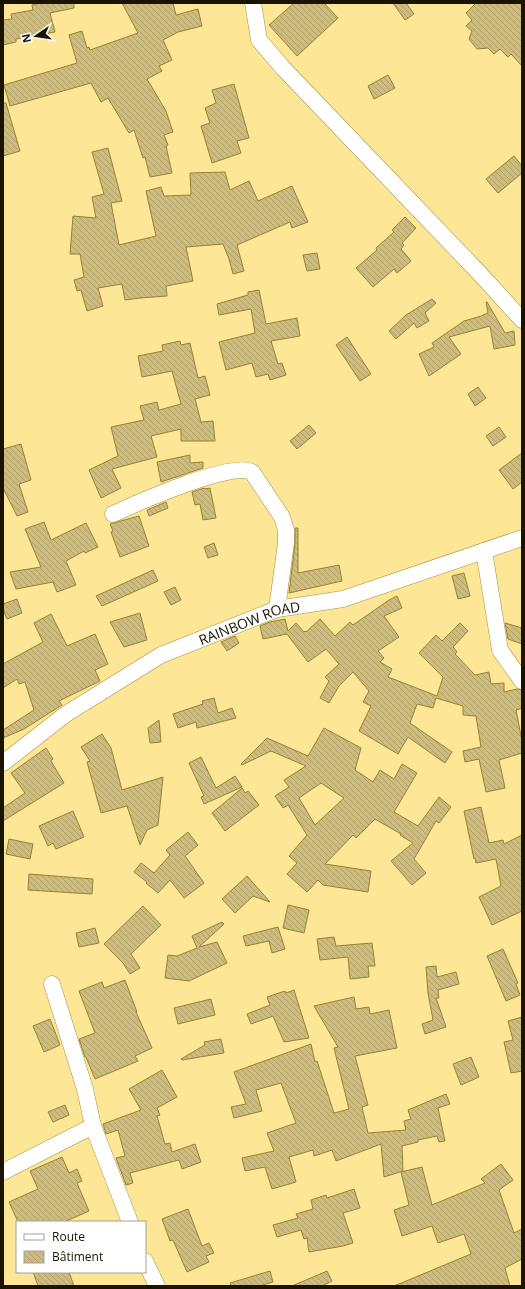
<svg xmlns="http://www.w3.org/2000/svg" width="525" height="1289" viewBox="0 0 525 1289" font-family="'Open Sans',sans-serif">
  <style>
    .building { fill: url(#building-back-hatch); stroke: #98812f; fill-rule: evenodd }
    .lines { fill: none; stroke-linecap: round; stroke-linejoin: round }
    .minor-casing { stroke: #a58f3e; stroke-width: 17 }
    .minor { stroke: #fff; stroke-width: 16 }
    .labels { text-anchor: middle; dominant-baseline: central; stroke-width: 3; stroke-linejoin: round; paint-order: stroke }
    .street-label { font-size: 14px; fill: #191300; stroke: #fff }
  </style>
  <defs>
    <pattern id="building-back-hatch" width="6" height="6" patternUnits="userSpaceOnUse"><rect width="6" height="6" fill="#cebc7e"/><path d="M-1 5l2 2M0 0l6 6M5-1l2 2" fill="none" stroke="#b0a16b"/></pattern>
  </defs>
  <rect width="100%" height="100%" fill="#fde695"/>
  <g class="building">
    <polygon points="41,3 74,3 74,8 50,13 55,32 16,39 16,42 3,45 3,20 12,19 11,14 33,10 32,5"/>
    <polygon points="122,3 173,3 176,15 198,9 202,26 178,32 163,40 172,60 159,66 162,71 147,79 166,111 173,132 164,135 168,145 166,146 172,173 150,177 145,157 143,158 134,130 129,133 108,98 101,102 91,83 10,106 4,85 77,63 69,35 82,31 87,48 89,47 90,50 138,33"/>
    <polygon points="294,3 324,3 338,18 297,56 269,25"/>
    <polygon points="393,3 406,3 414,14 405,20"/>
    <polygon points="476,3 522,3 522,66 511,54 508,57 500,49 494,54 488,48 477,49 469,39 472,31 466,26 472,20 466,13"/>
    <polygon points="388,75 395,88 374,99 368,86"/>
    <polygon points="234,84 249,138 237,141 241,153 212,163 201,126 210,123 205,108 216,103 212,90"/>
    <polygon points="3,103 6,103 20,151 3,156"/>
    <polygon points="108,148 122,201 111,203 119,245 156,236 146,191 161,187 164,196 191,195 190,173 225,172 230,190 249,181 258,201 292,186 308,222 292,228 290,222 237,245 244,271 233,274 229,259 223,244 186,247 193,281 166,286 167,296 140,298 125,300 122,284 98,288 103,306 87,311 81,290 77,291 74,280 84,277 80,254 70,254 73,216 96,218 92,197 104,194 92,152"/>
    <polygon points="514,156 522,166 522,173 498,193 486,179"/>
    <polygon points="405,217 416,228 402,243 404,245 401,249 411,261 397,273 394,269 373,287 356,268 377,250 376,248 394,232 392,230"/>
    <polygon points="317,253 320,269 307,271 303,255"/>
    <polygon points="259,290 266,324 297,318 300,336 271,341 278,364 282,363 286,375 270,380 268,374 256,377 252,363 226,370 219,342 255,333 251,309 219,315 217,304 248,295 248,292"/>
    <polygon points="432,299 436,303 425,313 429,321 417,328 414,323 396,339 389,331 406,315"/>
    <polygon points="486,302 487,302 505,333 514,331 515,345 494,349 490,326 449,337 461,354 429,376 419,354 434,347 432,343 464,321 481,316 488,313"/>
    <polygon points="347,337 371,374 360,381 336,345"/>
    <polygon points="180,341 181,345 190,343 198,378 205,376 210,395 195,399 201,422 213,421 215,441 181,441 181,429 151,436 157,457 112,469 121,488 101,498 89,470 118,456 111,427 144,420 140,406 157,402 159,410 181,404 172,371 142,377 138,356 163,351 162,345"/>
    <polygon points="478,387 486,398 475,406 468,394"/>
    <polygon points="309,425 316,433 297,449 290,441"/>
    <polygon points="499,427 506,437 493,446 486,436"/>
    <polygon points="21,444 31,480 19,484 28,512 17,516 3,488 3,449"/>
    <polygon points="522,453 522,482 513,489 499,470"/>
    <polygon points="190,455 190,463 203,462 203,468 161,482 157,462"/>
    <polygon points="204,488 204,489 210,488 216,518 203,520 200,504 195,505 192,492"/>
    <polygon points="166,502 168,508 149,516 147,510"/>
    <polygon points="139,516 149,546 120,557 111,532 113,531 110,524"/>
    <polygon points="44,522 51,540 86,523 98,547 85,553 84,551 66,561 76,585 57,592 53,582 16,589 10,572 41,567 25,529"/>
    <polygon points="295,528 298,528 298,573 339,565 342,581 289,593 295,544"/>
    <polygon points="214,543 218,555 208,558 204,547"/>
    <polygon points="153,570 158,581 102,606 96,596"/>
    <polygon points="464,573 470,596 458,599 452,576"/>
    <polygon points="175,587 181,600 171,605 164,592"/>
    <polygon points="397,596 402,608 384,616 399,637 378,651 384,658 380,662 392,669 388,677 437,696 443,677 419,653 436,635 442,641 460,623 468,631 453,647 457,652 455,654 475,675 489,672 491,684 504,683 504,692 517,689 522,690 522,708 516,710 522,741 522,753 499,760 505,788 486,792 479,759 465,762 463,751 481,747 476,716 463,715 463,706 436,698 433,708 417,704 410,723 452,752 445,763 408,737 398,754 359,731 371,706 363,702 369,691 353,672 339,686 329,703 320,698 329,681 325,677 339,664 326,649 308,662 287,634 263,639 260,626 270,622 285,619 288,631 296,623 304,632 305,631 306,632 320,619 335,636 350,622 353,625 389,600"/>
    <polygon points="17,599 22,613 7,619 3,610 3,604"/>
    <polygon points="140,613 147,640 124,647 110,622"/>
    <polygon points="51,614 67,646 95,634 108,664 95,670 100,681 59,701 62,705 24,729 3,738 3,730 34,710 25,682 19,684 17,679 3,688 3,664 43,642 34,623"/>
    <polygon points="505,623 522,628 522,644 508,639"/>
    <polygon points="235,636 239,643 227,651 221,642"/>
    <polygon points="214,698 218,713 232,708 236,718 197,728 196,722 178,728 173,714 203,704 202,701"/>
    <polygon points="159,720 161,742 150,743 148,728"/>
    <path d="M324,728L361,748L355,770L373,782L380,770L394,779L402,764L417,773L394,812L418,826L439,797L451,807L439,823L436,821L414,859L426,873L412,885L391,861L413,843L400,835L401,834L375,819L356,838L353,835L325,864L371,871L368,892L323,885L318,880L307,892L287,874L297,863L289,856L307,835L288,805L283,808L275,796L289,787L284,780L306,766L271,751L242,765L241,764L267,738L308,756ZM321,783L344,798L315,825L299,798Z"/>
    <polygon points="102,734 111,748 122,790 163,777 158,825 147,830 140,845 127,806 101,813 87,762 90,761 81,747"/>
    <polygon points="46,748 53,759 51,761 64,783 3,821 3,808 25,793 11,773"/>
    <polygon points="201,757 216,788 235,776 242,787 204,804 201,797 204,796 189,763"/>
    <polygon points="242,788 245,793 248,791 259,805 225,831 212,813"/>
    <polygon points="481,807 489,843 503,840 504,844 522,835 522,911 492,925 479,897 501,886 496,859 476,863 475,858 474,859 464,811"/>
    <polygon points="73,811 84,837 56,849 53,843 48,846 39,826"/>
    <polygon points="188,832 198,845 185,856 204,883 184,898 170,880 158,893 146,883 147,882 134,872 141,863 154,873 170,855 166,850"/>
    <polygon points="9,839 33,844 30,859 6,854"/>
    <polygon points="29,874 93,879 92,894 28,890"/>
    <polygon points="247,876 270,902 253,896 235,913 222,899"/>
    <polygon points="288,905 309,910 304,933 283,928"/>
    <polygon points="143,906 161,925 131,954 140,968 130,974 123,963 104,944"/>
    <polygon points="222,922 224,924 199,947 217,942 227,963 189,981 165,978 168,955 177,956 197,948 192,936"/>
    <polygon points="278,927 285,949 272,953 269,941 246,946 243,936"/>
    <polygon points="95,928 99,943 79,947 76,933"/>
    <polygon points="334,937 336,946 372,943 375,966 368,966 369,977 350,979 348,957 320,960 317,939"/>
    <polygon points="503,949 518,983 516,984 520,995 506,1001 487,956"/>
    <polygon points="436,966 437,977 456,972 459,984 438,990 439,998 436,998 446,1027 425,1034 422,1024 433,1020 428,993 426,967"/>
    <polygon points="125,980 137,1012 136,1012 152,1048 135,1056 138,1061 95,1079 86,1057 85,1057 79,1039 95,1033 79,991 102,982 104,988"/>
    <polygon points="294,990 309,1038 284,1042 273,1016 251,1024 247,1014 270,1005 267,997 285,991 286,993"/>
    <polygon points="354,997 356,1009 369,1007 370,1014 389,1010 397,1048 355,1056 368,1105 362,1107 368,1133 406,1130 404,1121 411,1119 408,1110 446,1094 450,1104 438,1108 445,1141 439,1142 437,1136 418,1140 418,1142 402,1146 403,1171 384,1177 381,1144 336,1161 332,1150 314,1156 313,1150 289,1157 296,1182 272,1189 265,1167 245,1171 242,1158 274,1151 267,1133 296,1123 281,1083 256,1090 262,1111 234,1118 231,1107 246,1104 234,1072 311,1044 315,1062 317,1061 334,1113 349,1109 334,1048 338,1047 314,1006"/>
    <polygon points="211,999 215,1015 178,1024 174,1008"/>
    <polygon points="522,1017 522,1071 511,1073 504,1042 513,1040 508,1021"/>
    <polygon points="50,1019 60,1045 44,1052 33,1026"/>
    <polygon points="221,1039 224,1053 182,1060 181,1059 205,1045 204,1042"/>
    <polygon points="471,1057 479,1077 461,1085 453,1064"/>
    <polygon points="162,1070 177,1097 157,1108 160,1115 157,1116 165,1144 170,1143 172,1152 195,1144 201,1162 182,1169 179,1160 130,1173 133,1183 126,1185 116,1158 125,1156 118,1130 106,1134 103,1124 141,1110 129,1089"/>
    <polygon points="65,1105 69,1115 53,1122 48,1112"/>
    <polygon points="62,1157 69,1173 77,1169 82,1181 77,1183 89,1211 64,1222 18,1222 9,1202 38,1189 30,1171"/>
    <polygon points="501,1164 513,1180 499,1190 514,1233 522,1229 522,1259 505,1268 510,1286 394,1286 471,1254 464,1234 438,1243 432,1226 402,1236 394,1210 409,1205 401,1172 422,1167 432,1205 485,1183 481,1179"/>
    <polygon points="354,1189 360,1208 343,1213 353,1243 343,1246 309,1252 307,1238 304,1239 301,1230 277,1237 273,1225 298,1218 296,1214 313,1209 311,1200 326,1195 327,1198"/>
    <polygon points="188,1209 202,1246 209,1243 214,1253 206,1256 209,1262 187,1272 173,1240 170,1241 162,1219"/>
    <polygon points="270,1271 273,1282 259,1286 231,1286 230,1283"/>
    <polygon points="327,1271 332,1281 322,1286 292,1286"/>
    <polygon points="33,1272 69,1272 74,1286 38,1286"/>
  </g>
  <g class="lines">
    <g class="minor-casing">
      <g id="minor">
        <polyline points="253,3 259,40 283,68 483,277 522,320"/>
        <path d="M113,514C137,503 231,461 252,472L282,517L286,530V543L277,609"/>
        <polyline points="484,551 500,650 522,681"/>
        <path id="s1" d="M3,763L66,714L161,655L277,609L343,599L522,538"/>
        <polyline points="52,984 85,1089 93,1126 130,1222"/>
        <polyline points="3,1172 93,1126"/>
        <polyline points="145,1261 157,1286"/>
      </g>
    </g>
    <use href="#minor" class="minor"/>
  </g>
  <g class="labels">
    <g class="street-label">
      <text stroke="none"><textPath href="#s1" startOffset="286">RAINBOW ROAD</textPath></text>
    </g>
  </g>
  <rect width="525" height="1289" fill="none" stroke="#191300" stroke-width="8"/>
  <rect x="16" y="1221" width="130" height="52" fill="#ffffff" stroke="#a3a199"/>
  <rect x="24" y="1234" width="20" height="6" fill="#ffffff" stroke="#a3a199"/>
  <text x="52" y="1241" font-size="12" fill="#191300">Route</text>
  <rect x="24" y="1251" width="20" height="12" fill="url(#building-back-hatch)" stroke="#a3a199"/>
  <text x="52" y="1261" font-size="12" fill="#191300">Bâtiment</text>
  <g transform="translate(36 36) rotate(257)" stroke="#ffffff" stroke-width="3" paint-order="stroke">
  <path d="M0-3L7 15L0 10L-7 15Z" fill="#191300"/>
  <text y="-6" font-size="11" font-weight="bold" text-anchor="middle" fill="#191300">N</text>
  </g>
</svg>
